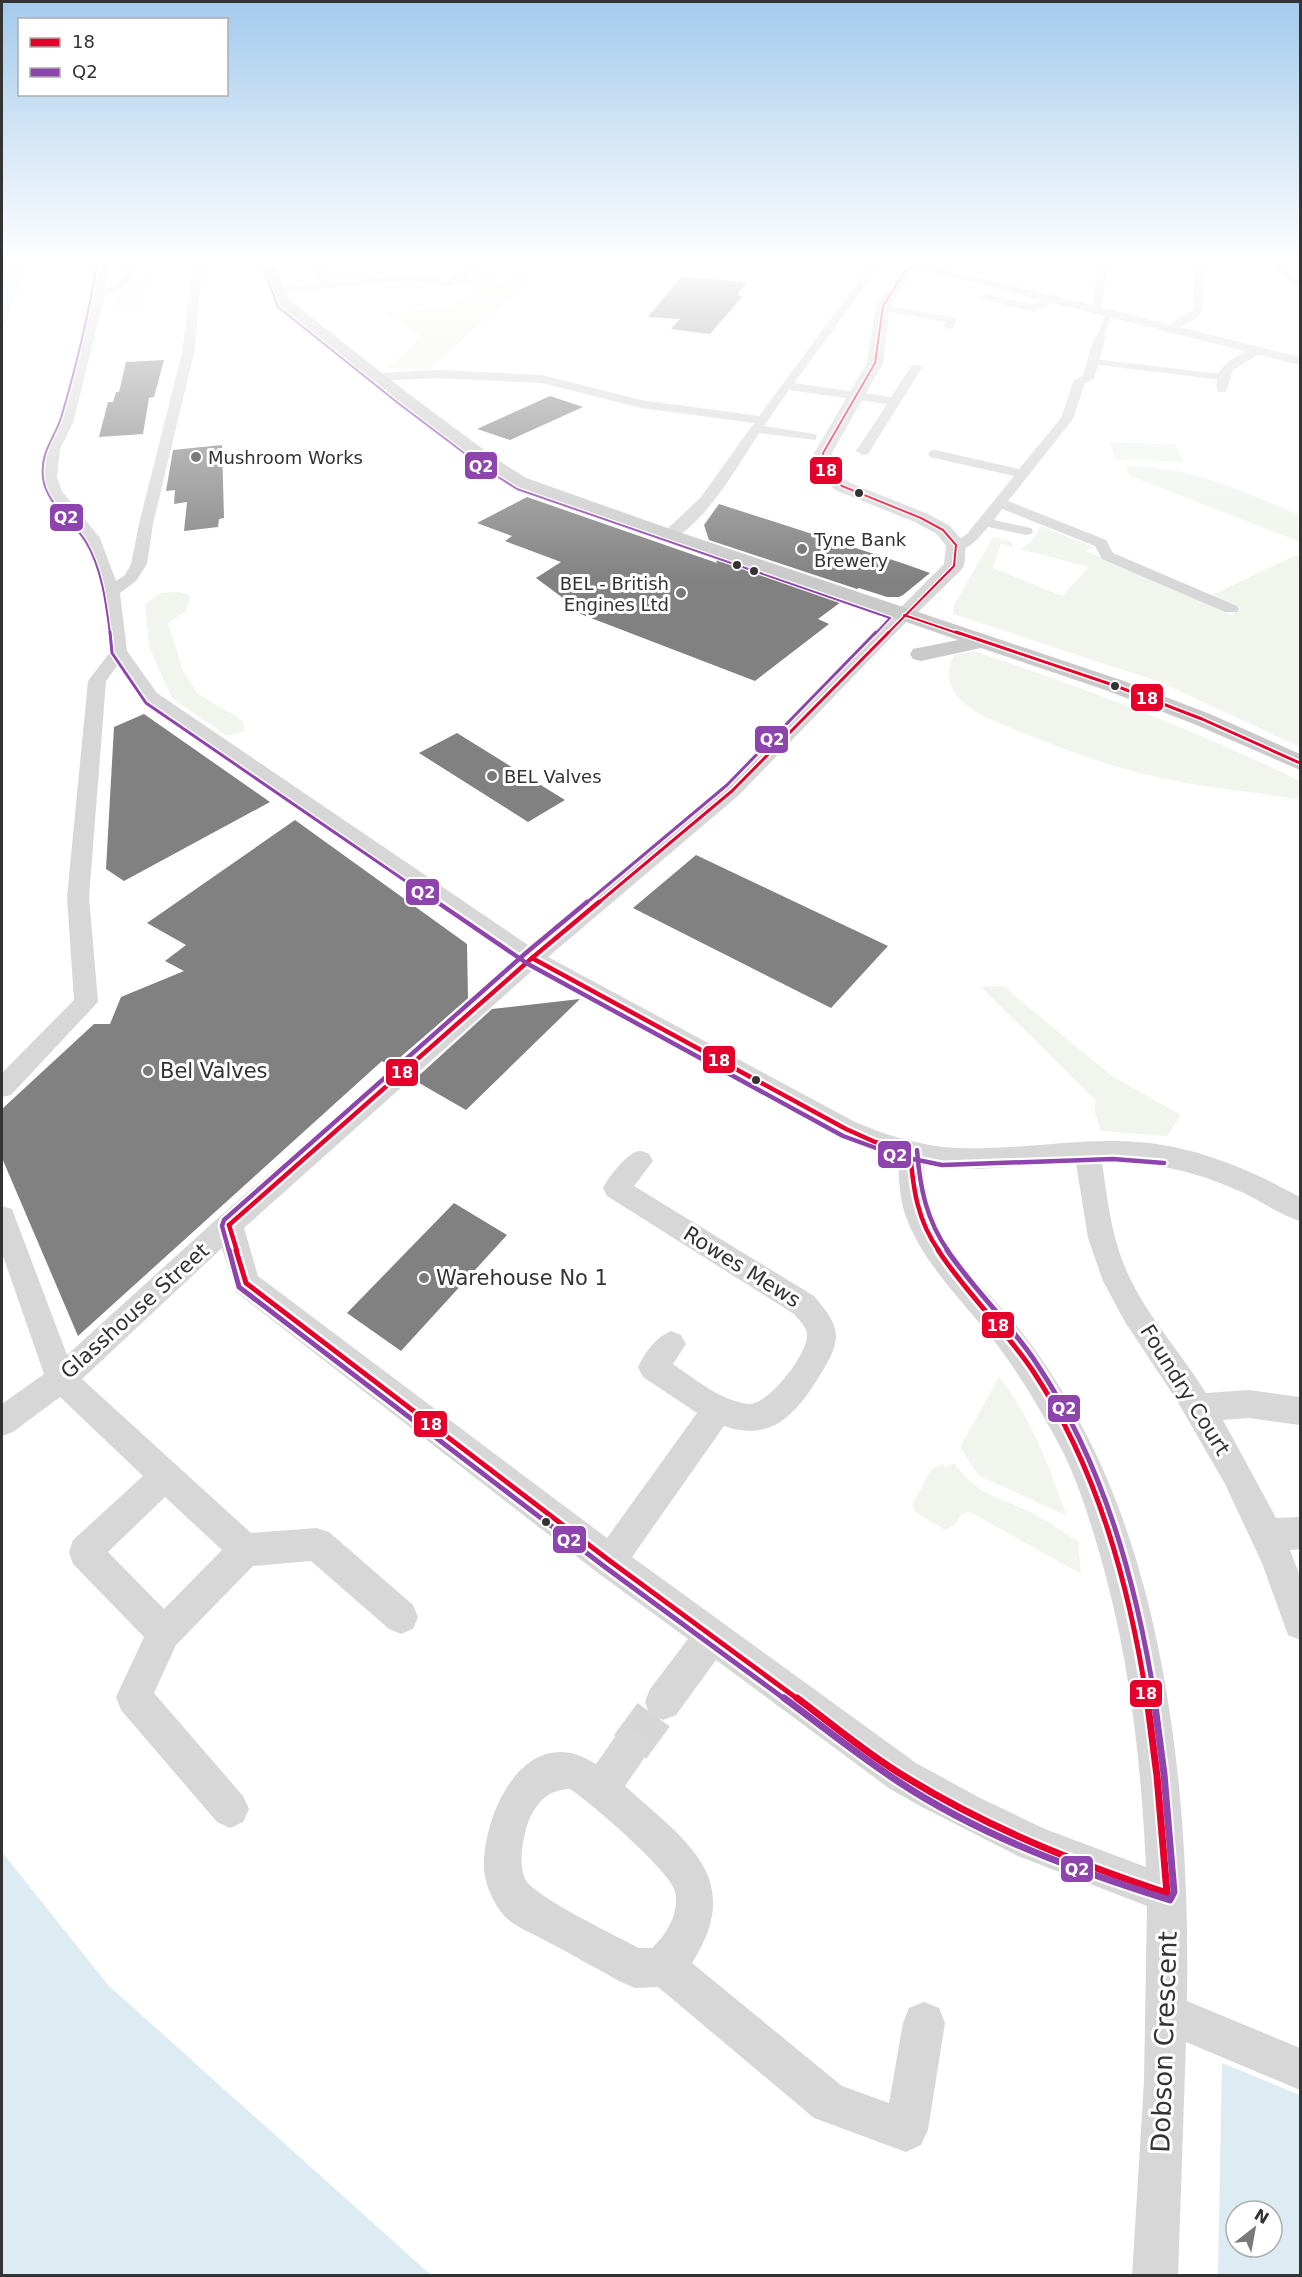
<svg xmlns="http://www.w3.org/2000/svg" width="1302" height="2277" viewBox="0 0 1302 2277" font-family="'DejaVu Sans',sans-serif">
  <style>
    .green { fill: #f1f5ed }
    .water { fill: #ddebf3; fill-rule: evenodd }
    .building { fill: #818181 }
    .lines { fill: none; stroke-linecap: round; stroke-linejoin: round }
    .minor-tunnel { stroke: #d6d6d6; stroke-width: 40; stroke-dasharray: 40 20; stroke-linecap: butt }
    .pedestrian { fill: #d7d7d7; fill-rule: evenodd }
    .minor { fill: #d7d7d7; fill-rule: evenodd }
    .tertiary { fill: #d7d7d7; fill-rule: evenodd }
    .primary { fill: #cacaca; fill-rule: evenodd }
    .bus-1-far4-casing { stroke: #fff; stroke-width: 4.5 }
    .bus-1-far3-casing { stroke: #fff; stroke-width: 6 }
    .bus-1-far2-casing { stroke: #fff; stroke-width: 9 }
    .bus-1-far1-casing { stroke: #fff; stroke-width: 10 }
    .bus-1-casing { stroke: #fff; stroke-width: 11 }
    .bus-2-far4-casing { stroke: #fff; stroke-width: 4.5 }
    .bus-2-far3-casing { stroke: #fff; stroke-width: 6 }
    .bus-2-far2-casing { stroke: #fff; stroke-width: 9 }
    .bus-2-far1-casing { stroke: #fff; stroke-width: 10 }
    .bus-2-casing { stroke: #fff; stroke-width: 11 }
    .bus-1-far4 { stroke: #e4002b; stroke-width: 2 }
    .bus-1-far3 { stroke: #e4002b; stroke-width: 3 }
    .bus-1-far2 { stroke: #e4002b; stroke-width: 4.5 }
    .bus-1-far1 { stroke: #e4002b; stroke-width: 5 }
    .bus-1 { stroke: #e4002b; stroke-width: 7 }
    .bus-2-far4 { stroke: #8e44ad; stroke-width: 2 }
    .bus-2-far3 { stroke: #8e44ad; stroke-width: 3 }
    .bus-2-far2 { stroke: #8e44ad; stroke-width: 4.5 }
    .bus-2-far1 { stroke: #8e44ad; stroke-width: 5 }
    .bus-2 { stroke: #8e44ad; stroke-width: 7 }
    .poi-dot { fill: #7a7a7a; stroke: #fff; stroke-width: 2 }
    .bus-dot { fill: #333; stroke: #fff; stroke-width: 2 }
    .labels { text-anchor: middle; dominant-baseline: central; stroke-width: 6; stroke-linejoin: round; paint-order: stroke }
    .far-poi-label { font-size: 18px; fill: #333; stroke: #fff; text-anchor: start }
    .poi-label { font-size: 21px; fill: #333; stroke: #fff; text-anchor: start }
    .street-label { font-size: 21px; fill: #333; stroke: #fff }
    .near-street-label { font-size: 26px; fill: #333; stroke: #fff }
    .line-badge { stroke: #fff; stroke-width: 2 }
    .badge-label { font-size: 16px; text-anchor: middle; font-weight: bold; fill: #fff }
  </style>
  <rect width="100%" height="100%" fill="#fff"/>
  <g class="green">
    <path d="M145,262H160L152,287L145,288L140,299L146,300L143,306L112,307C114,303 115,298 118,294C128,280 140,286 145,262Z"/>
    <polygon points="322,262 525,262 495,281 503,284 536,262 552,262 433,365 433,371 387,368 422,337 384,313 448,307 482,287 456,284 464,277 445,275 438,280 404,276 330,283"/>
    <polygon points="1109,442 1176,445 1183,462 1115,459"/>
    <path d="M1125,466C1187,465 1244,492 1300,515V542L1130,476Z"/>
    <polygon points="1041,526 1093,547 1086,551 1231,615 1241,608 1212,595 1296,555 1300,557 1300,747 1160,682 953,614 954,605 993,537 1011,541 1013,547 1001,544 993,568 1062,596 1089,567 1020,549 1030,543"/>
    <polygon points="179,592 190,596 186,611 168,623 183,671 197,693 243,721 245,731 227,736 172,698 149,647 145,604 161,593"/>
    <path d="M974,651C1085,688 1195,730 1300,781V800C1264,793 1228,790 1192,784C1132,774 1076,755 1021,732C989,719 931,700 954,655Z"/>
    <polygon points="1003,986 1112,1076 1181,1115 1167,1136 1101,1131 1095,1113 1095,1100 981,987"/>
    <path d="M999,1377C1032,1417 1049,1468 1067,1516L978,1475L960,1447Z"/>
    <path d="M954,1463C979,1497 995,1495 1030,1512C1047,1520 1062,1532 1078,1541L1081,1574L970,1512L962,1514L955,1525L945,1530L915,1512L913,1504L930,1471L941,1464L947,1467Z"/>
  </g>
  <g class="water">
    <polygon points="2,262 29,262 2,330"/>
    <polygon points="2,1852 108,1985 431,2275 2,2275"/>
    <path d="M1222,2063L1300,2095V2275H1218ZM1236,2211H1272V2247H1236Z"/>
  </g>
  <g class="building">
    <polygon points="681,277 747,282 737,295 743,296 710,334 671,329 680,319 648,317"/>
    <polygon points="164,360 154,397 149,398 143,434 99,437 108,402 113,402 116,392 119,392 126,362"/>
    <polygon points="550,396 583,407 510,440 477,429"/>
    <polygon points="222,445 224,518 219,519 218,527 184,531 187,502 174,504 175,490 166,491 173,450"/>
    <polygon points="527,497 717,563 716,558 841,602 818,619 829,624 755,681 565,608 571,604 536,578 561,562 505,541 512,536 477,523"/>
    <polygon points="719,504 902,563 930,573 903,595 899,597 887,597 859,588 857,589 709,540 704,525"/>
    <polygon points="144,714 270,802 124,881 106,869 114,727"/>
    <polygon points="457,733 565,800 528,822 419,753"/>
    <polygon points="295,820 467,944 468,999 390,1066 382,1061 78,1336 2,1158 2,1109 94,1024 110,1024 121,997 184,971 165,961 186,945 147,923"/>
    <polygon points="696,855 888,946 831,1008 633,908"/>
    <polygon points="580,999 466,1110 414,1080 492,1009"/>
    <polygon points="454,1203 507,1235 401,1351 347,1313"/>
  </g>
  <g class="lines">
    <polyline class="minor-tunnel" points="630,1747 663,1702"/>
    <g class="pedestrian">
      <polygon points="476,262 485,262 453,285 447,285 447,281"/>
      <polygon points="1105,313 1112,315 1104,337 1097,339"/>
      <polygon points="1093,359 1222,374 1227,377 1222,380 1090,364 1090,360"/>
    </g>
    <g class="minor">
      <path d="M100,262H110L106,288L119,282L128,262H138C132,281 125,291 105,295L73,423L60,449L57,477L62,491L100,538L116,581L125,575L131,564L139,524L182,353L193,262H203L194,353L153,524L147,564L136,581L120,593L127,651L157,693L531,947L725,787L898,612H910L912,615L910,618L739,795L548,957L855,1122C883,1134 912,1143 942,1147C1007,1153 1073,1137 1138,1142C1195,1146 1251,1170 1300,1197V1221C1281,1215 1264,1203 1246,1194C1199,1172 1154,1161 1102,1162C1107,1197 1111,1233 1124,1265C1143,1312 1180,1351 1206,1393L1249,1390L1300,1397V1425L1249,1418L1223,1420L1276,1518L1300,1517V1549L1290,1550L1300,1576V1640L1288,1635L1262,1563L1225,1484L1176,1399L1125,1322L1103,1281L1088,1238L1076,1163L978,1169L924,1164C925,1181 926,1198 932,1214C946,1254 989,1292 1016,1325C1043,1358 1065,1394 1085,1432C1171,1597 1190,1817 1187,2001L1300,2048V2090L1186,2042L1178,2276H1132L1144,2081L1147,1906L1018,1856L922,1807L890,1789L716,1660L676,1715L663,1720L650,1715L645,1702L650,1689L688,1639L598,1573L236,1292L222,1248L82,1379L251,1533L317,1528L329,1532L413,1605L418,1617L413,1629L401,1634L389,1629L311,1561L253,1566L176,1645L154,1693L243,1796L249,1809L243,1822L230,1828L217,1822L121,1710L116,1697L144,1637L73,1564L69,1552L73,1540L143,1476L60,1397L13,1432L2,1436V1404L44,1374L2,1253V1206L12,1209L15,1217L67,1355L219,1217L517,959L145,701L119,663L106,681L89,897L98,1002L11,1095L2,1097V1073L74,1000L67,897L88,681L111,651L104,591L86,539L50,495L43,477L46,449L61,423L94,297ZM534,969L837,1136L898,1158C899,1177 899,1198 906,1217C925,1267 966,1304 998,1346C1022,1378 1043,1414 1062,1450C1078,1482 1088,1515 1098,1548C1129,1653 1141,1759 1146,1867L1045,1829L980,1798L916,1763L632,1557L724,1426C772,1443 797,1413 820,1375C827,1364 836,1349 836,1336C836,1321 823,1307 814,1296L634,1186L653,1161L649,1154C646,1153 643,1151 640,1151C628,1151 608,1178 603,1188L607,1196L794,1314C798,1319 805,1325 807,1333C810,1352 769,1404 750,1404C722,1402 695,1379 673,1364L686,1344L681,1335L671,1331C656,1337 645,1352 638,1367L643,1377L697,1413L607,1538L258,1276L244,1228ZM165,1497L222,1550L164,1609L108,1552Z"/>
      <polygon points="311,262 321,262 331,283 407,275 450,280 455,283 450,286 407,281 274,293 273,291 278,288 321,284"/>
      <path d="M873,262L882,263L794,383L891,397L912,365H920L922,368L868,454L863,455L856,451L887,404L789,390L764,426L815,434L817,437L815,440L759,433C741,461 701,531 669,539L664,538L662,535L664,532L701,497L754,423L641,408L542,383L437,378L380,381L374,377L380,373L437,370L542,375L641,400L759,416Z"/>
      <polygon points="1099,262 1109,262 1101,310 1096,313 1091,310"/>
      <polygon points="1194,262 1204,262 1203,310 1197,318 1172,332 1164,332 1164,328 1193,310"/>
      <polygon points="1274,262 1284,262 1284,270 1300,280 1300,287 1275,273"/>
      <polygon points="986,294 1033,305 1049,297 1057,297 1058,299 1034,312 982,299 982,295"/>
      <polygon points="882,305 952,317 957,320 953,328 949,329 943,326 945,322 878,310 878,306"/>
      <path d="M1100,334L1106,337L1094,379L1085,383L1073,419L1008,501L1106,540L1113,553L1237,606L1239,609L1237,612H1225L1102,559L1095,546L1002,509L994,520L1031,528L1033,531L1031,534L1026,535L988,527C979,538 966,554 951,550L948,547L967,534L1014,476L930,457L928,454L930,451L935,450L1019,469L1061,418L1074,380L1083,376L1094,337Z"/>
      <path d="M1257,348L1261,349V353L1233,370L1226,392H1218C1210,368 1238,353 1257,348Z"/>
      <path d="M630,1729L643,1734L648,1747L643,1760L625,1786C684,1840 747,1877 692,1963L842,2086L889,2103L903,2023L909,2008L924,2002L939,2008L945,2023L928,2130L921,2145L906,2152L814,2118L658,1987L635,1988L621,1982C595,1968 570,1953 544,1940C530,1932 512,1926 502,1913C491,1899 483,1879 484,1862C485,1818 516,1742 571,1753C580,1755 589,1760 596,1764L617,1734ZM570,1789C590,1802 669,1870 675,1891C680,1912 667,1934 652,1948H639C618,1937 533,1896 525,1879C518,1863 523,1836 529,1820C538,1801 548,1790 570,1789Z"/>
    </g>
    <polygon class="tertiary" points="897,262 918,262 1300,357 1300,365 917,269 911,273 890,306 883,363 832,453 834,470 848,482 928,514 950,526 966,545 964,566 961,570 911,619 904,621 897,619 894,615 897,611 944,564 946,546 937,534 915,522 835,490 817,472 814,453 867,363 876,306 904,266"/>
    <polygon class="primary" points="263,262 275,262 289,300 409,394 495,458 526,478 676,531 1124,681 1210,714 1300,754 1300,770 1194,724 1108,691 981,648 921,661 913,659 910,654 913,649 958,640 514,486 483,466 397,400 278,305"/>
    <g class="bus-1-far4-casing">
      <g id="bus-1-far4">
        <polyline points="904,615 960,634"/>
        <polyline points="887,634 954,566 956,545 943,530 921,518 842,486 826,472 823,453 875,363 883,306 906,270 914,266"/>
      </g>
    </g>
    <g class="bus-1-far3-casing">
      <g id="bus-1-far3">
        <polyline points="956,632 1116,686 1202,719 1300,763"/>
        <polyline points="597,904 732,791 889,632"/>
      </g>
    </g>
    <g class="bus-1-far2-casing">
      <g id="bus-1-far2">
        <polyline points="532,958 846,1129 875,1142 910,1151"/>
        <path d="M910,1151C913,1188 917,1220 939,1251"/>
        <polyline points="229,1225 532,958 599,902"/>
        <polyline points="229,1225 237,1251"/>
      </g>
    </g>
    <g class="bus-1-far1-casing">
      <g id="bus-1-far1">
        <polyline points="236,1250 246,1283 610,1561 799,1700"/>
        <path d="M938,1250C966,1293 1004,1328 1033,1371C1098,1469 1129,1585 1147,1700"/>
      </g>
    </g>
    <g class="bus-1-casing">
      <g id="bus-1">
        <path d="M797,1698C832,1724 867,1754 904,1776C986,1827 1076,1863 1167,1893"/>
        <polyline points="1147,1698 1157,1776 1167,1893"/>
      </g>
    </g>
    <g class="bus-2-far4-casing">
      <g id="bus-2-far4">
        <path d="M97,262C89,314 76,367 61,418C54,439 40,452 43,478C46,504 73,520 86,542C102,569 106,603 110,634"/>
        <polyline points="262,264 278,307 398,403 484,468 517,489 890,618 875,634"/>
      </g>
    </g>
    <g class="bus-2-far3-casing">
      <g id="bus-2-far3">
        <polyline points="110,632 112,653 146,703 439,904"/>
        <polyline points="585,904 727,785 876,632"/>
      </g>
    </g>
    <g class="bus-2-far2-casing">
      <g id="bus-2-far2">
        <polyline points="437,902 528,964 843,1136 898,1156 942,1165 1113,1159 1164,1163"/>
        <path d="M917,1150C920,1188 926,1219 948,1251"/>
        <polyline points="229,1251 222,1226 224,1220 527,952 587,902"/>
      </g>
    </g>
    <g class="bus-2-far1-casing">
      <g id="bus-2-far1">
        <polyline points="229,1250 239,1287 605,1567 786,1700"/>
        <path d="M947,1250C974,1290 1010,1323 1037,1364C1104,1464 1136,1582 1155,1700"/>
      </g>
    </g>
    <g class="bus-2-casing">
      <path id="bus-2" d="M784,1698C822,1726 859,1756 899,1782C981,1836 1077,1871 1170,1900L1174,1892L1164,1774L1154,1698"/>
    </g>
    <use href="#bus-1-far4" class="bus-1-far4"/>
    <use href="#bus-1-far3" class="bus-1-far3"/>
    <use href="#bus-1-far2" class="bus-1-far2"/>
    <use href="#bus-1-far1" class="bus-1-far1"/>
    <use href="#bus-1" class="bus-1"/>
    <use href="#bus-2-far4" class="bus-2-far4"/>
    <use href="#bus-2-far3" class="bus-2-far3"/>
    <use href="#bus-2-far2" class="bus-2-far2"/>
    <use href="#bus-2-far1" class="bus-2-far1"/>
    <use href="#bus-2" class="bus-2"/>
  </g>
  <linearGradient id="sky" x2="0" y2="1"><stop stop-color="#a3caec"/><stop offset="0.45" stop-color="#fff"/><stop offset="1" stop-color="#fff" stop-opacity="0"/></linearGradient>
  <rect width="1302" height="581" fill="url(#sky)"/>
  <g class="poi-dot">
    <circle cx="196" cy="457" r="6"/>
    <circle cx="802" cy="549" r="6"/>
    <circle cx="681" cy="593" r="6"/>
    <circle cx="492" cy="776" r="6"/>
    <circle cx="148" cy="1071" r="6"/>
    <circle cx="424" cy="1278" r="6"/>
  </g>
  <g class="bus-dot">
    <circle cx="859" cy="493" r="5"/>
    <circle cx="737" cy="565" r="5"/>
    <circle cx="754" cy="571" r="5"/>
    <circle cx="1115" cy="686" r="5"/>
    <circle cx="756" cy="1080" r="5"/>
    <circle cx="546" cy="1522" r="5"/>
  </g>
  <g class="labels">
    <g class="far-poi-label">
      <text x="208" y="457">Mushroom Works</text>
      <text x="814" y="539">Tyne Bank<tspan x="814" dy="21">Brewery</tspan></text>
      <text x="669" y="583" text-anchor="end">BEL - British<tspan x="669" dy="21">Engines Ltd</tspan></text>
      <text x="504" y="776">BEL Valves</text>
    </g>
    <g class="poi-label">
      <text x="160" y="1071">Bel Valves</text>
      <text x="436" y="1278">Warehouse No 1</text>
    </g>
    <g class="street-label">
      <text transform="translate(742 1267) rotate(32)">Rowes Mews</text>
      <text transform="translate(135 1311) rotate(-42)">Glasshouse Street</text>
      <text transform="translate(1185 1390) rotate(58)">Foundry Court</text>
    </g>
    <g class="near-street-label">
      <text transform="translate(1164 2042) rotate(-88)">Dobson Crescent</text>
    </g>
  </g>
  <g class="line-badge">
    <rect x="464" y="451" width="34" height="29" rx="6" fill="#8e44ad"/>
    <rect x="809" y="456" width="34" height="29" rx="6" fill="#e4002b"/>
    <rect x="49" y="503" width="35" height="29" rx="6" fill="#8e44ad"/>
    <rect x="1130" y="683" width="34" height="29" rx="6" fill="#e4002b"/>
    <rect x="754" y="725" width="35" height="29" rx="6" fill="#8e44ad"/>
    <rect x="405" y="878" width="35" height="28" rx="6" fill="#8e44ad"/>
    <rect x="702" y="1045" width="34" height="29" rx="6" fill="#e4002b"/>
    <rect x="385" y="1058" width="34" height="29" rx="6" fill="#e4002b"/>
    <rect x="877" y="1140" width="35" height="29" rx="6" fill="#8e44ad"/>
    <rect x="981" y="1311" width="34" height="28" rx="6" fill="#e4002b"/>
    <rect x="1047" y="1394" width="34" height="29" rx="6" fill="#8e44ad"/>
    <rect x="413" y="1410" width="35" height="28" rx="6" fill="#e4002b"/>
    <rect x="552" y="1525" width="35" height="29" rx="6" fill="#8e44ad"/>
    <rect x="1129" y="1679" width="34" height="29" rx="6" fill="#e4002b"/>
    <rect x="1060" y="1855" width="34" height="28" rx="6" fill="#8e44ad"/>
  </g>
  <g class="badge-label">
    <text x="481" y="472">Q2</text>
    <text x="826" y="476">18</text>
    <text x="66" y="523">Q2</text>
    <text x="1147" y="704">18</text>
    <text x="772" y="745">Q2</text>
    <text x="423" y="898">Q2</text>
    <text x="719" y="1066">18</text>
    <text x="402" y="1078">18</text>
    <text x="895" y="1161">Q2</text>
    <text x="998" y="1331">18</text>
    <text x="1064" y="1414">Q2</text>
    <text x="431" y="1430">18</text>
    <text x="569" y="1546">Q2</text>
    <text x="1146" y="1699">18</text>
    <text x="1077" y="1875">Q2</text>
  </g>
  <rect width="1302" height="2277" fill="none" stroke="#333333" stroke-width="6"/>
  <rect x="18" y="18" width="210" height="78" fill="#ffffff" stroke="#adadad" stroke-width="1.5"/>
  <rect x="30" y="38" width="30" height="9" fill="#e4002b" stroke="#adadad" stroke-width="1.5"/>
  <text x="72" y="48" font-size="18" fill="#333333">18</text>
  <rect x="30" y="68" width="30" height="9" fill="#8e44ad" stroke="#adadad" stroke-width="1.5"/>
  <text x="72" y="78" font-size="18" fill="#333333">Q2</text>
  <g transform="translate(1254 2229) rotate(31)"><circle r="28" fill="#ffffff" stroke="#adadad" stroke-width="1.5"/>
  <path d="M0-4.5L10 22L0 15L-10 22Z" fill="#7a7a7a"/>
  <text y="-9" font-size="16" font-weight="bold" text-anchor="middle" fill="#333333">N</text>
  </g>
</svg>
